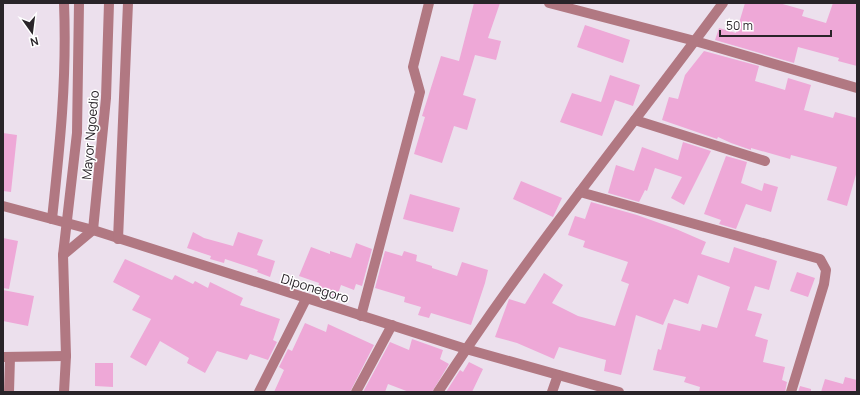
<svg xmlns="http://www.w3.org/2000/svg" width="860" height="395" viewBox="0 0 860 395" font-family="Manrope,sans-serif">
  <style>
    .building { fill: #eea8d7 }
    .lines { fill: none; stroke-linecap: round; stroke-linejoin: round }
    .minor { stroke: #b17882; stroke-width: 10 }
    .labels { text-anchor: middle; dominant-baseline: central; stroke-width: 3; stroke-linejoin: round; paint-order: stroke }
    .street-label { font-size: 13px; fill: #292429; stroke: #fff }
  </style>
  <rect width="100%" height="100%" fill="#ece0ed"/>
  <g class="building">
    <polygon points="474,3 500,3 488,38 501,41 496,60 475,55 463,95 476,99 467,130 454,126 442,163 414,154 425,117 422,116 441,56 459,61"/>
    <polygon points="745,3 779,3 804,10 802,16 826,23 833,3 857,3 857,66 838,61 839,58 798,47 794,63 715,40 719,28 736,33"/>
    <polygon points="585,25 630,40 623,63 577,47"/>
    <polygon points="704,51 759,66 755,81 785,90 788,78 811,85 804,110 833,118 835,112 857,118 857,171 847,206 827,200 837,167 791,155 790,159 751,148 751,150 731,143 718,137 717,139 662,120 669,97 678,99 685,75"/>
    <polygon points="610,75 640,85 633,106 615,100 602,136 560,122 572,93 601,102"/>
    <polygon points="3,133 17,135 11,192 3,191"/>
    <polygon points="683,142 711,151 684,205 671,198 682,177 655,168 647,191 645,190 639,202 608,193 616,165 634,171 642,147 678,160"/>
    <polygon points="726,156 747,162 741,183 762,191 764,183 778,187 771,212 746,204 736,229 719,224 721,220 704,214"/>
    <polygon points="521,181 562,198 553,217 513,199"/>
    <polygon points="410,194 460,208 453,232 403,219"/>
    <polygon points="591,202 637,215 676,229 706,242 701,254 729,263 734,247 777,261 769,290 755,286 747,310 762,314 755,336 768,340 763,362 785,367 782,380 787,382 785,392 699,392 700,387 684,382 686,377 653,370 658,349 661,350 668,323 700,331 702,324 717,328 730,287 698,275 688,304 674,299 663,325 636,315 621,375 604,371 606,360 559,347 554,359 517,343 495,337 509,299 525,304 544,273 563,285 552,303 578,316 615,326 629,284 621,281 628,262 583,247 585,241 568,235 575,216 585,219"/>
    <polygon points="193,232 204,238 233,246 238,232 263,240 257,255 275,261 270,277 257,272 258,270 225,259 224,263 210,259 211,256 187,248"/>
    <polygon points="3,238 18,241 9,289 3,288"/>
    <polygon points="356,243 372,249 362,286 356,284 354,290 341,285 337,297 317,290 319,283 299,276 311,247 330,254 330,251 351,258"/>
    <polygon points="385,251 402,256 404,251 417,255 416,261 432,266 432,268 457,276 462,262 488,270 485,283 471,325 431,313 429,318 418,315 421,307 404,302 405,297 375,288"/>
    <polygon points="125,259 172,280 175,275 193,284 195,281 208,288 210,282 243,298 240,305 280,319 273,340 277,342 268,360 250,354 247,360 217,351 205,373 187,363 189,358 160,341 146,366 130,357 151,319 132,310 140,296 113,282"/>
    <polygon points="797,272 815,278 808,297 790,291"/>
    <polygon points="3,290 34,296 28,326 3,321"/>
    <polygon points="305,323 326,332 328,324 374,345 350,392 274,392 284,370 279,367 288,349 292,351"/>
    <polygon points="412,339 443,350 440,359 449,364 432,392 409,392 388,384 385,392 363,392 390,342 409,350"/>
    <polygon points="469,362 483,369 472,392 446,392 460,370 463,372"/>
    <polygon points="95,363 113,363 113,387 95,386"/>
    <polygon points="845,377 857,380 857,392 821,392 825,379 843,384"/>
    <polygon points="800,386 811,389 811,392 798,392"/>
  </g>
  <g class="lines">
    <g class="minor">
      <polyline points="549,3 695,41 857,88"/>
      <polyline points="635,120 765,161"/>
      <polyline points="580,192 820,259 826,270 824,284 791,392"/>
      <polyline points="3,206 93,230 466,349 619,392"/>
      <path d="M52,219C60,145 67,78 64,3"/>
      <polyline points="118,239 128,3"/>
      <polyline points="63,255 93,230 106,98 109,3"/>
      <polyline points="361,316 420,92 413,67 429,3"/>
      <polyline points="3,357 66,356"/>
      <polyline points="9,392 10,357"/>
      <polyline points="64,392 66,356 63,255 77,133 79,3"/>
      <polyline points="259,392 306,299"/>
      <polyline points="356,392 392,325"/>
      <path d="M438,392C525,257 628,132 723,3"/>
      <polyline points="552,392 558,375"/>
    </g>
  </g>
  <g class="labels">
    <g class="street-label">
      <text transform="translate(90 135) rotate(-85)">Mayor Ngoedio</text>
      <text transform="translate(315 288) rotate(17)">Diponegoro</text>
    </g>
  </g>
  <rect width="860" height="395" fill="none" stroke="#292429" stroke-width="8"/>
  <g transform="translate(32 32) rotate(166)" stroke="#ffffff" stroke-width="3" paint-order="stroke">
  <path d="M0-3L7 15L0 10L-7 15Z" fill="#292429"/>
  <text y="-6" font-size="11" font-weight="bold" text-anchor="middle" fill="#292429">N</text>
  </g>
  <path d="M720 30v6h111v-6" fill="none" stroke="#292429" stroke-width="2"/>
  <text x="726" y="30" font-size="12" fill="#292429" stroke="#ffffff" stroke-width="3" paint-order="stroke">50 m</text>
</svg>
